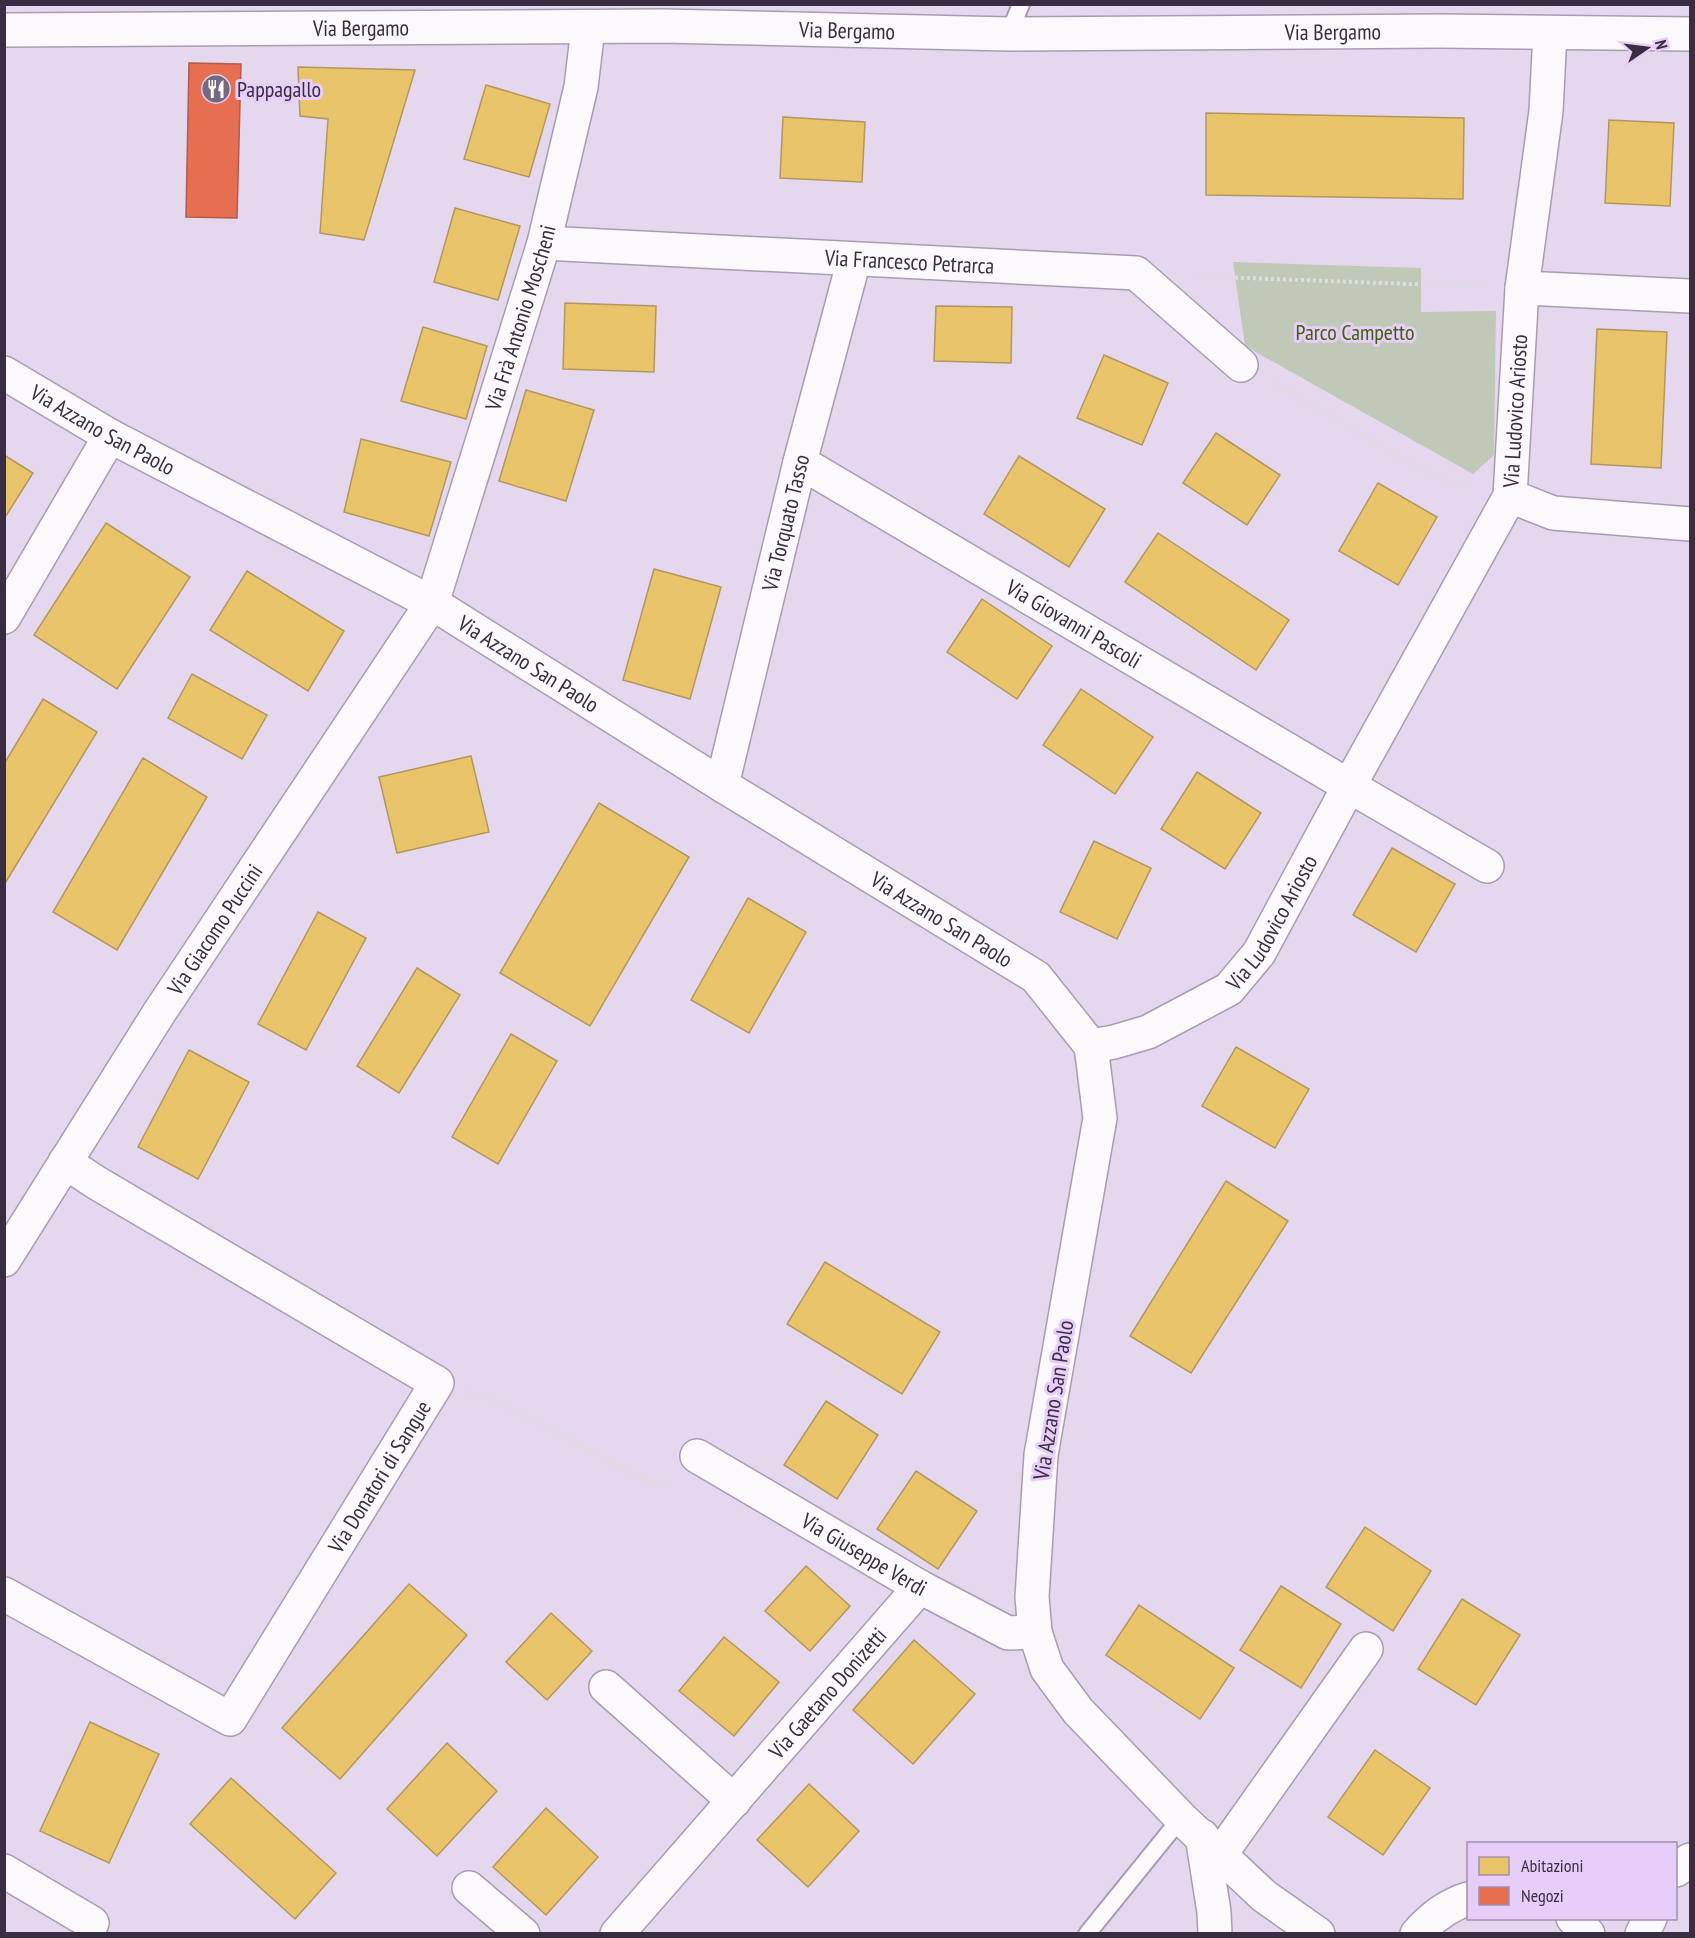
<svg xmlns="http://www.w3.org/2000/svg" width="1695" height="1938" viewBox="0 0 1695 1938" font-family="'PT Sans Narrow',sans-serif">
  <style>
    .green { fill: #c0c9b8 }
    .homes { fill: #e9c46a; stroke: #b4975e; stroke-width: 1.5 }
    .shops { fill: #e76f51; stroke: #b35b4c; stroke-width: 1.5 }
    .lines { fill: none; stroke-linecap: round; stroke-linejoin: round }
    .lane-casing { stroke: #a89db0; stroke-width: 20 }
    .street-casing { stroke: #a89db0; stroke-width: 36 }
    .primary-casing { stroke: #a89db0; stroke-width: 36 }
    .path { stroke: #dfdbe1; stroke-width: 4; stroke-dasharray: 3 3; stroke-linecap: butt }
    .lane { stroke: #fbf9fc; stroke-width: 16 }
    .street { stroke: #fbf9fc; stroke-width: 33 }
    .primary { stroke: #fbf9fc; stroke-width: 33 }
    .labels { text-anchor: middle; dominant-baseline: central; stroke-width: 6; stroke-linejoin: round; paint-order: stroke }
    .street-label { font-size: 22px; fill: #392d41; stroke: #e7cef8 }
    .poi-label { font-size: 22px; fill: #392d41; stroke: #e7cef8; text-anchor: start }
    .park-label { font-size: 22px; fill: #3c6209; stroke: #e7cef8 }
  </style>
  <rect width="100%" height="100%" fill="#e5d8ee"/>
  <polygon class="green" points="1233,262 1421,268 1421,312 1496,311 1494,455 1473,474 1245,346"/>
  <g class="homes">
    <polygon points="298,67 415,70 364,240 320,233 328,119 300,116"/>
    <polygon points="486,85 550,104 529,177 464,159"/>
    <polygon points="1206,113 1464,118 1463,199 1206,195"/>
    <polygon points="783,117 865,122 862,182 780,178"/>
    <polygon points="1609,120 1674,123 1670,206 1605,203"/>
    <polygon points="455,208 520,226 498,300 434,282"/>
    <polygon points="565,303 656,306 654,372 563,369"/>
    <polygon points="936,306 1012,307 1011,363 934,361"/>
    <polygon points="423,327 487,346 466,419 401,401"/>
    <polygon points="1597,329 1667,332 1661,468 1591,464"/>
    <polygon points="1104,355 1168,383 1142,445 1077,418"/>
    <polygon points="526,390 594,410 566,501 499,481"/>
    <polygon points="1216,433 1280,475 1247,525 1183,483"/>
    <polygon points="361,439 451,462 429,536 344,512"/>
    <polygon points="4,455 33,473 4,519"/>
    <polygon points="1019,456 1105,509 1069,567 984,514"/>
    <polygon points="1378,483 1437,517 1398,585 1339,551"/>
    <polygon points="106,523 190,577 117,689 34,635"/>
    <polygon points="1158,533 1289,620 1256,670 1125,582"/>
    <polygon points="654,569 721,587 690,699 623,680"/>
    <polygon points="247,571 344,631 308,691 210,630"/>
    <polygon points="982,599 1052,646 1017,699 947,652"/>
    <polygon points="192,674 267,715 242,759 168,718"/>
    <polygon points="1081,689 1153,737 1115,794 1043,745"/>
    <polygon points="43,699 97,732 4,885 4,764"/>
    <polygon points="471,756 489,832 397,853 379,777"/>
    <polygon points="143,758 207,797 117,950 53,912"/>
    <polygon points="1197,772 1261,813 1225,869 1161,829"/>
    <polygon points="599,803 689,857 590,1026 500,973"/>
    <polygon points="1094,841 1151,868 1117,939 1060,912"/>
    <polygon points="1392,848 1455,884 1416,952 1353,915"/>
    <polygon points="748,898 806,932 749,1033 691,1000"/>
    <polygon points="318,912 366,938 306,1050 258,1024"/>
    <polygon points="417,968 460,995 399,1093 357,1066"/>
    <polygon points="511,1034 557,1061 498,1164 452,1137"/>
    <polygon points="1236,1047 1309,1089 1275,1148 1202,1106"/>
    <polygon points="189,1050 249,1082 198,1179 138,1147"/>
    <polygon points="1226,1181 1288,1221 1191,1373 1130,1336"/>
    <polygon points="825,1262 940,1332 902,1394 787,1324"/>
    <polygon points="826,1401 878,1435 837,1499 784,1465"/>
    <polygon points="916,1471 977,1511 938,1569 877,1529"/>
    <polygon points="1365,1527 1431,1571 1393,1631 1326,1587"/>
    <polygon points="806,1566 850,1606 810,1651 765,1611"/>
    <polygon points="409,1584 467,1635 340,1779 282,1728"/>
    <polygon points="1281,1586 1341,1624 1301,1688 1240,1650"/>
    <polygon points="1462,1599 1520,1635 1476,1705 1418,1669"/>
    <polygon points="1139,1605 1234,1668 1200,1719 1106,1655"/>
    <polygon points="551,1613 592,1651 547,1700 506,1662"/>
    <polygon points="724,1637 779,1682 734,1736 679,1691"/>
    <polygon points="914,1640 975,1694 913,1764 853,1710"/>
    <polygon points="90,1722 159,1754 109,1863 40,1831"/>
    <polygon points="447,1743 497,1791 437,1856 387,1809"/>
    <polygon points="1375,1750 1430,1788 1383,1855 1328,1817"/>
    <polygon points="231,1778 336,1873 295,1919 190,1824"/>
    <polygon points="809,1784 859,1831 808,1887 757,1840"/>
    <polygon points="546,1808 598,1857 546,1915 493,1867"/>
  </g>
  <polygon class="shops" points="189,63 241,64 237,218 186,217"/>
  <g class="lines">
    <g class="lane-casing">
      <g id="lane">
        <polyline points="1009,34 1021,4"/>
        <polyline points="1087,1934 1181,1818"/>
      </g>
    </g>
    <g class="street-casing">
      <g id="street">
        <path id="s1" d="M4,30L662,26L1009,34L1440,31L1690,34"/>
        <path id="s2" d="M544,243L1136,273L1241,365"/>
        <polyline points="1522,288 1690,296"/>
        <path id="s3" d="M4,373L110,436L432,603L722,785L1036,977L1091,1046L1100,1118L1041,1455L1032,1597L1035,1632L1047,1669L1078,1711L1181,1818L1264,1896L1318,1934"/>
        <path id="s4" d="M800,462L1349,786L1487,866"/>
        <polyline points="1510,496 1553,513 1690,524"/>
        <polyline points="4,617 110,436"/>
        <path id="s5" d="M722,785L800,462L854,260"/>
        <path id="s6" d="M1091,1046L1114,1042L1148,1032L1229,989L1259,953L1349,786L1510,496L1522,288L1546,111L1550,33"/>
        <path id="s7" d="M4,1260L159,1013L432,603L544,243L581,87L588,28"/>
        <path id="s8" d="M697,1456L920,1587L1008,1633L1035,1632"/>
        <path id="s9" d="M4,1594L230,1719L437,1383L97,1183L65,1162"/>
        <polyline points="606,1687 734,1801"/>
        <polyline points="1202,1836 1214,1912 1215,1934"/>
        <polyline points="1220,1855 1366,1649"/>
        <polyline points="4,1871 92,1923"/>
        <polyline points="469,1888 523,1934"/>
        <path id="s10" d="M617,1934L920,1587"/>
      </g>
    </g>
    <g class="primary-casing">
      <g id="primary">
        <polyline points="1676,1870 1690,1860"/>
        <polyline points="1573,1918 1588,1934"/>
        <path d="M1417,1934C1431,1918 1448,1905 1468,1899"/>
        <polyline points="1642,1934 1650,1918"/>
      </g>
    </g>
    <g class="path">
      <polyline points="1193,276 1489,287"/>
      <polyline points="1272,382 1436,478 1474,487"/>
      <polyline points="469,1391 486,1396 660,1487 671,1478"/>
    </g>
    <use href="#lane" class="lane"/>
    <use href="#street" class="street"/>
    <use href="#primary" class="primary"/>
  </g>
  <defs>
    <g id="restaurant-disc" transform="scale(1.5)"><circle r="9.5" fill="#75697e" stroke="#e7cef8"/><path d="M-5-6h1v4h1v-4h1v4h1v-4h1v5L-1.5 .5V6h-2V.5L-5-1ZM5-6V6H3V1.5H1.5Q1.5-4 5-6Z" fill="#fff"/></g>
  </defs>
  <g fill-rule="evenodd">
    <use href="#restaurant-disc" x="216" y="89"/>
  </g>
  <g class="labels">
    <g class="street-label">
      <text stroke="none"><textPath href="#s1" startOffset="357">Via Bergamo</textPath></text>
      <text stroke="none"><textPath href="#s1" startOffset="843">Via Bergamo</textPath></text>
      <text stroke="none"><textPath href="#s1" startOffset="1329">Via Bergamo</textPath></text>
      <text stroke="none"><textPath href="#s2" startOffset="366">Via Francesco Petrarca</textPath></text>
      <text stroke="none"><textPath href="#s7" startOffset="1083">Via Frà Antonio Moscheni</textPath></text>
      <text stroke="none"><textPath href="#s6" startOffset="804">Via Ludovico Ariosto</textPath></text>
      <text stroke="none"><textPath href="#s3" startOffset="114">Via Azzano San Paolo</textPath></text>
      <text stroke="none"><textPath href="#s5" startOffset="270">Via Torquato Tasso</textPath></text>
      <text stroke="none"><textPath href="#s4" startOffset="318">Via Giovanni Pascoli</textPath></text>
      <text stroke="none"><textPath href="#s3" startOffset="600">Via Azzano San Paolo</textPath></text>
      <text stroke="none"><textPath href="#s3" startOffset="1086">Via Azzano San Paolo</textPath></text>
      <text stroke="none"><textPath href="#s6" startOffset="230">Via Ludovico Ariosto</textPath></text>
      <text stroke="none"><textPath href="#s7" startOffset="392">Via Giacomo Puccini</textPath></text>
      <text transform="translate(1053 1400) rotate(-81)">Via Azzano San Paolo</text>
      <text stroke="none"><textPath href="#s9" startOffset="543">Via Donatori di Sangue</textPath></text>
      <text stroke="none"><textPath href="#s8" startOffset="194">Via Giuseppe Verdi</textPath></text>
      <text stroke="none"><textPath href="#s10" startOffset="320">Via Gaetano Donizetti</textPath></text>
    </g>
    <g class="poi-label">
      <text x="237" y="89">Pappagallo</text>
    </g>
    <g class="park-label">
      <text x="1355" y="332">Parco Campetto</text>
    </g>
  </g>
  <rect width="1695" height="1938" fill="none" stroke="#392d41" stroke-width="12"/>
  <rect x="1467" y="1842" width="210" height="78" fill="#e7cef8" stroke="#a18eaf" stroke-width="1.5"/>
  <rect x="1479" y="1857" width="30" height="18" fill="#e9c46a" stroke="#a18eaf" stroke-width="1.5"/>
  <text x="1521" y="1872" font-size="18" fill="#392d41">Abitazioni</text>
  <rect x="1479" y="1887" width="30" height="18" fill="#e76f51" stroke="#a18eaf" stroke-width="1.5"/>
  <text x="1521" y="1902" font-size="18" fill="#392d41">Negozi</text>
  <g transform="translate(1647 48) rotate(76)" stroke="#e7cef8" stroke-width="4.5" paint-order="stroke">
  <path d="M0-4.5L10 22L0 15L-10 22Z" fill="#392d41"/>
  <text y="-9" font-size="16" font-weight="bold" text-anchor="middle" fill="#392d41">N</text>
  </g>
</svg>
